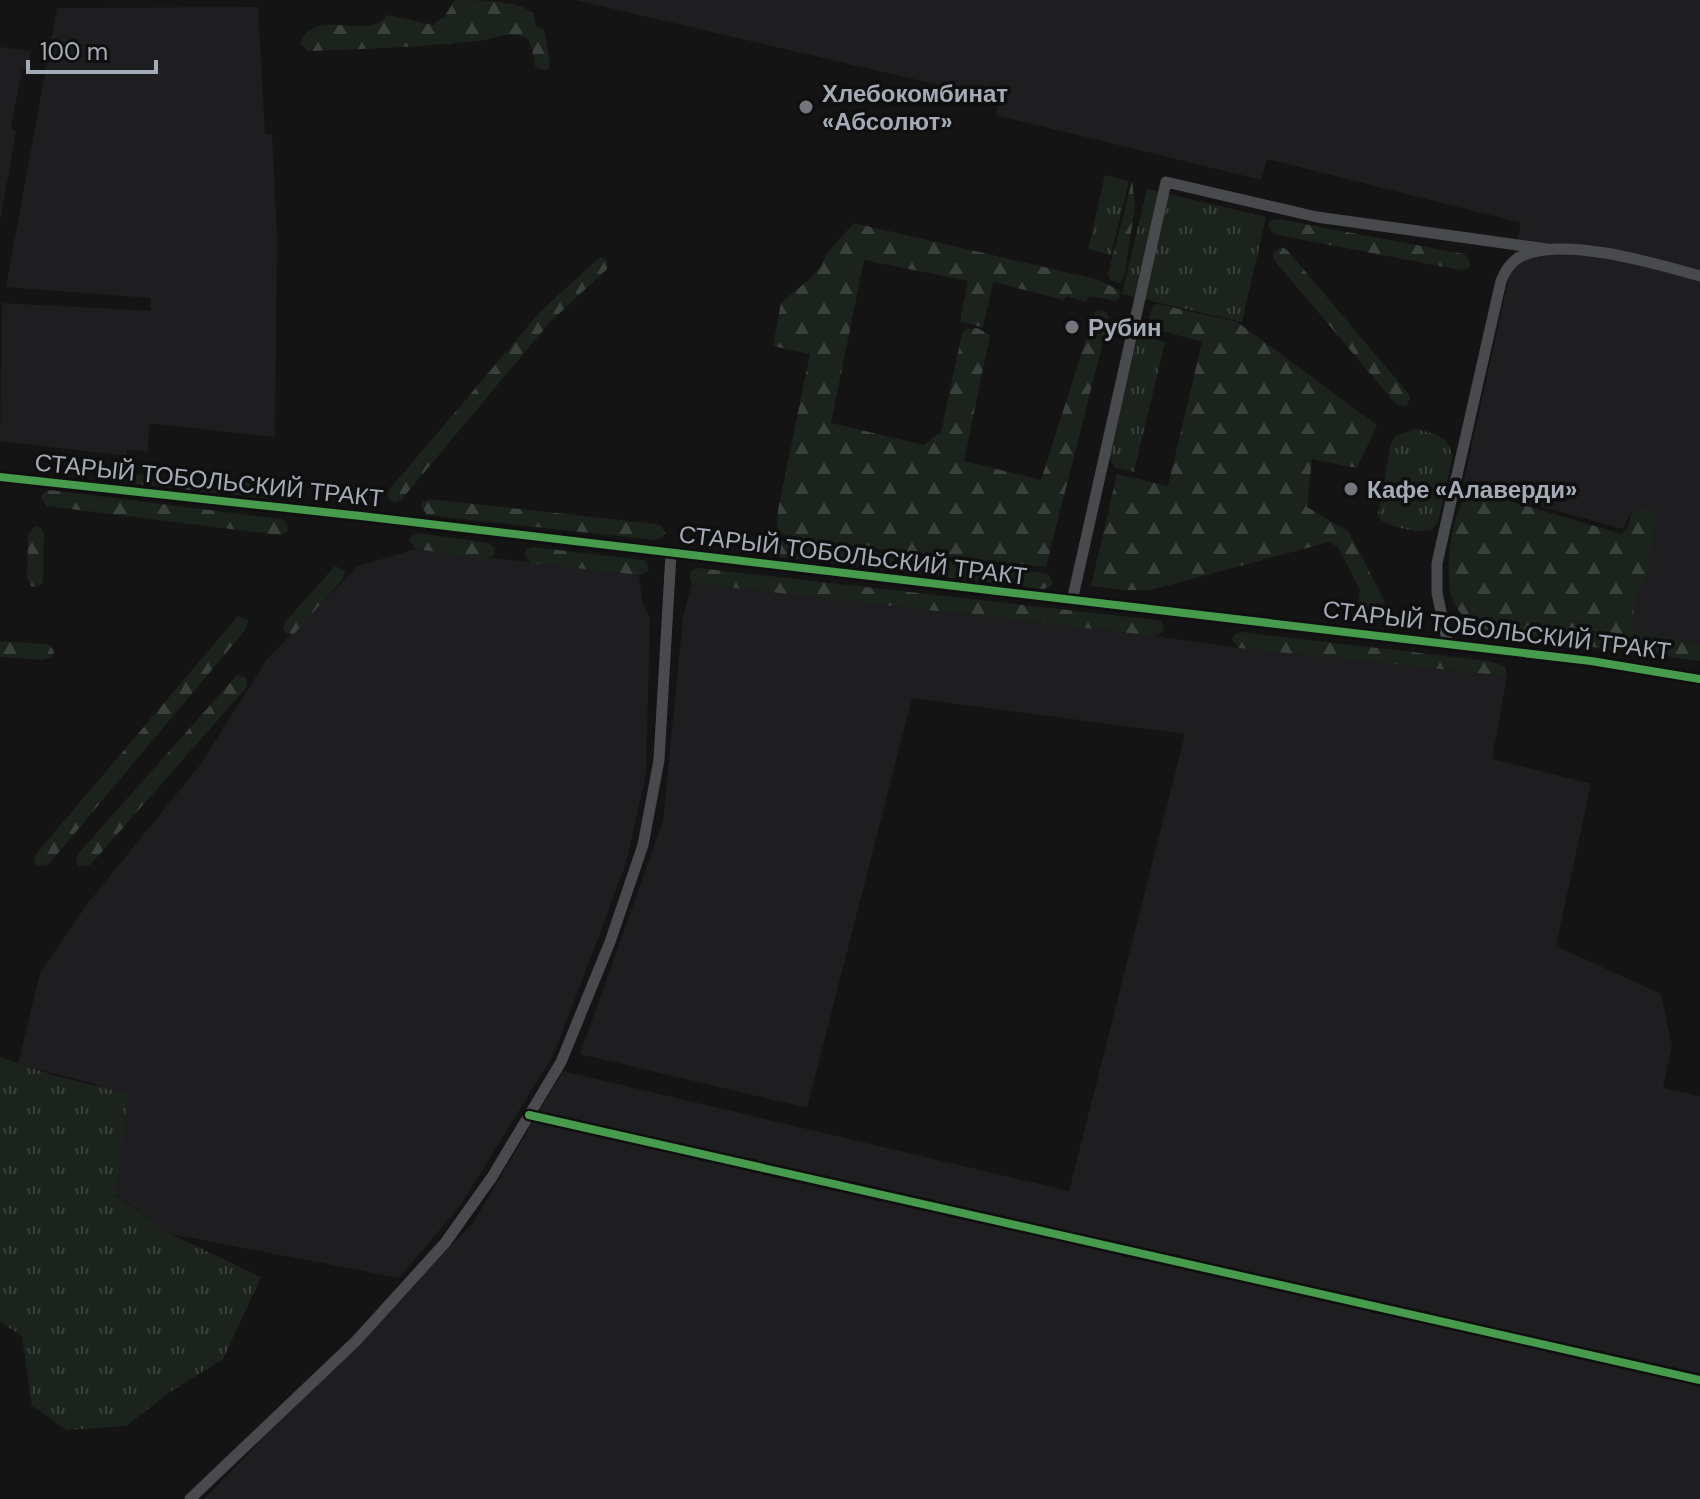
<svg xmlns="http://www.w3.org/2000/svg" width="1700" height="1499" viewBox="0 0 1700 1499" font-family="'DM Sans',sans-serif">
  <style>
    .built { fill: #1e1e20 }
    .grass { fill: url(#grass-tufts) }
    .forest { fill: url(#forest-firs) }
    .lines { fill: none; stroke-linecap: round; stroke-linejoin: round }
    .minor { stroke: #484a4d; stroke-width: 11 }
    .cycleway-casing { stroke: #0f0f10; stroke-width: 13 }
    .cycleway { stroke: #469c4c; stroke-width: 8 }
    .poi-dot { fill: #72767d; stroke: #0f0f10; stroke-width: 3 }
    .labels { text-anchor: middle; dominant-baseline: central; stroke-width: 7; stroke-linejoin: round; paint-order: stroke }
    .poi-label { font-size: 24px; font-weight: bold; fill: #a4abb6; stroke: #0f0f10; text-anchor: start }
    .street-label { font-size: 24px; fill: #a4abb6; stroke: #0f0f10 }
  </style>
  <defs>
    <pattern id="grass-tufts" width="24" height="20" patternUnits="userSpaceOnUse" patternTransform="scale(2)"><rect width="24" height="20" fill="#1c231d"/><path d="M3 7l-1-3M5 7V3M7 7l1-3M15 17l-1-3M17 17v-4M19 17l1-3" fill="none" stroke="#3a403c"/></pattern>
    <pattern id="forest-firs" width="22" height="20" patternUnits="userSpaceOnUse" patternTransform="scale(2)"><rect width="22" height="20" fill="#1c231d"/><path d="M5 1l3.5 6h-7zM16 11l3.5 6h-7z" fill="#3a403c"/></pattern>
  </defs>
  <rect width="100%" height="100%" fill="#141414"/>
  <g class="built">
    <polygon points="575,0 1700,0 1700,645 1631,628 1637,593 1646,583 1657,517 1632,512 1623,529 1463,485 1521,223 1267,159 1261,180 996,115 999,99"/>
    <polygon points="258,7 265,134 272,135 277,237 275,437 149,423 148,452 127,450 127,456 0,441 2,303 151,311 150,298 6,287 57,8"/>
    <polygon points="0,47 30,51 31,53 27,68 22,71 11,127 16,132 0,222"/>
    <polygon points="416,549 639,575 642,601 650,618 646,774 626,863 594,949 553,1056 460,1206 399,1278 171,1234 115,1194 98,1085 18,1064 40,973 88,903 200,765 267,659 358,566"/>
    <polygon points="692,583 1155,636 1239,648 1507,676 1492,759 1591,784 1556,946 1661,994 1672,1045 1663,1088 1700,1096 1700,1499 204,1499 473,1223 563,1071 1069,1191 1185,734 912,698 807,1108 580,1054 663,821 683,617"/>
  </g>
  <g class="grass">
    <polygon points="1105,175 1129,181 1111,255 1088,249"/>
    <polygon points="1147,189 1266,217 1242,322 1122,294"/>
    <polygon points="1142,336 1165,342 1134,472 1114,467 1109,456 1137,340"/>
    <path d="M1414,429C1433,433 1450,435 1452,457L1438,522L1432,530C1415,533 1397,528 1382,521L1378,514L1391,443L1396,436Z"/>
    <polygon points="0,1057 53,1075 128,1094 115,1195 171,1234 261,1277 223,1359 170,1392 126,1426 67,1430 32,1406 22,1336 0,1322"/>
  </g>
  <g class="forest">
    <path d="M455,0C475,0 519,0 532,13C535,17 534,22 536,26L544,30L550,62L548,69L544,70L536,68C533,60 533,43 526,38C511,29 492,40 477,41C421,47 364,49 308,51L300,43C316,5 366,43 388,15L433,25L444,17Z"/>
    <polygon points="1132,181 1135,206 1124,278 1119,283 1110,280 1108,274"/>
    <polygon points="1278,219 1464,254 1468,257 1470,265 1468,268 1460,270 1273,234 1268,225 1271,220"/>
    <polygon points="854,223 1096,279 1119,290 1120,297 1116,301 1089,296 1086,302 1066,296 1064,300 993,282 983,327 960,322 968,281 864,260 831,423 924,445 941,432 962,334 966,329 977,328 990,335 964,461 1041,480 1094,314 1098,310 1106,312 1109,318 1046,567 788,539 777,528 778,510 810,354 773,346 781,303 812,277 821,266 827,253"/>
    <polygon points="1281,247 1287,250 1408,393 1410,398 1407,405 1403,406 1395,403 1274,260 1273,253"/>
    <polygon points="600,257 607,260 607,269 550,322 401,500 394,503 387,496 389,490 541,311"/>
    <polygon points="1158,304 1237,322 1377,425 1357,468 1312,459 1307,507 1349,532 1385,602 1375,619 1364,621 1357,614 1360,590 1338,547 1329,542 1151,590 1125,590 1091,586 1117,474 1168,486 1202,342 1156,329 1149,318 1153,306"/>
    <polygon points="125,473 202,482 214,478 278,487 279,495 269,499 129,483 117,478 118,474"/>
    <polygon points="49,490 281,519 285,521 288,528 287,532 279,535 47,506 41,498 43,493"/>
    <path d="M1475,491L1622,534L1627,528L1632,512C1644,506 1648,508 1657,517L1646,583L1637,593L1631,628L1700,645V661L1515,637C1490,632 1465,626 1453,601C1443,578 1450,499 1475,491Z"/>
    <polygon points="429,499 657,524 662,526 665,533 663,537 655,540 427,515 421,506 423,502"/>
    <polygon points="36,526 41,528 44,534 43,579 42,584 35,587 31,586 27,578 28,534"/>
    <polygon points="418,533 489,543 495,548 494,556 486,559 416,549 409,540 412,536"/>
    <polygon points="774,540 1044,573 1049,575 1052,582 1051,586 1043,589 772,556 766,548 768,543"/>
    <polygon points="533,547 642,560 646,561 649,569 647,572 639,575 531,563 524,554 527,549"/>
    <polygon points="335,566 345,571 343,579 294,634 286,633 283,628 285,622"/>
    <polygon points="697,568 1156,620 1161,621 1164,629 1163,632 1155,636 692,583 689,575 691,571"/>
    <polygon points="238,616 248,620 246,629 48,865 37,866 34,861 36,854"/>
    <polygon points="1241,632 1489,661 1505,666 1507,676 1239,648 1232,640 1234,635"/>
    <polygon points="0,641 46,644 50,645 54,652 52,656 44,660 0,657"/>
    <polygon points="237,675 245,677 247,680 246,688 90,865 79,866 76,861 77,855"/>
  </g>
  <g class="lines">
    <g class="minor">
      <polyline points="0,477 361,516 1591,661 1700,679"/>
      <polyline points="1072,601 1166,182 1317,217 1547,249"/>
      <path d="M1448,645L1437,593V563L1501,281C1505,271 1510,262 1520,257C1560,235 1658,264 1700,276"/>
      <polyline points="529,1115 1700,1380"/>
      <polyline points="190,1499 356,1341 445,1243 492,1177 561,1062 610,942 643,845 659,760 671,554"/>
    </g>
    <g class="cycleway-casing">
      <g id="cycleway">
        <polyline points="0,477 361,516 1591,661 1700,679"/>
        <polyline points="529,1115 1700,1380"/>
      </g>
    </g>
    <use href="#cycleway" class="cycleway"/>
  </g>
  <g class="poi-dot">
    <circle cx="806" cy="107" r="8"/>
    <circle cx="1072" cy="327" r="8"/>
    <circle cx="1351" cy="489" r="8"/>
  </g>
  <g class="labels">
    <g class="poi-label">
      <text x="822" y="93">Хлебокомбинат<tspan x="822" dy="28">«Абсолют»</tspan></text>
      <text x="1088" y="327">Рубин</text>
      <text x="1367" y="489">Кафе «Алаверди»</text>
    </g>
    <g class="street-label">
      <text transform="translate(209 480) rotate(6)">СТАРЫЙ ТОБОЛЬСКИЙ ТРАКТ</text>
      <text transform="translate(853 555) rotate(7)">СТАРЫЙ ТОБОЛЬСКИЙ ТРАКТ</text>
      <text transform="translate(1497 630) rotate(7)">СТАРЫЙ ТОБОЛЬСКИЙ ТРАКТ</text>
    </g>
  </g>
  <path d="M28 60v12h128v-12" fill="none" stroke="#a4abb6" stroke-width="4"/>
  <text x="40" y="60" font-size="24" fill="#a4abb6" stroke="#0f0f10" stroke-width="6" paint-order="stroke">100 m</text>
</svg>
